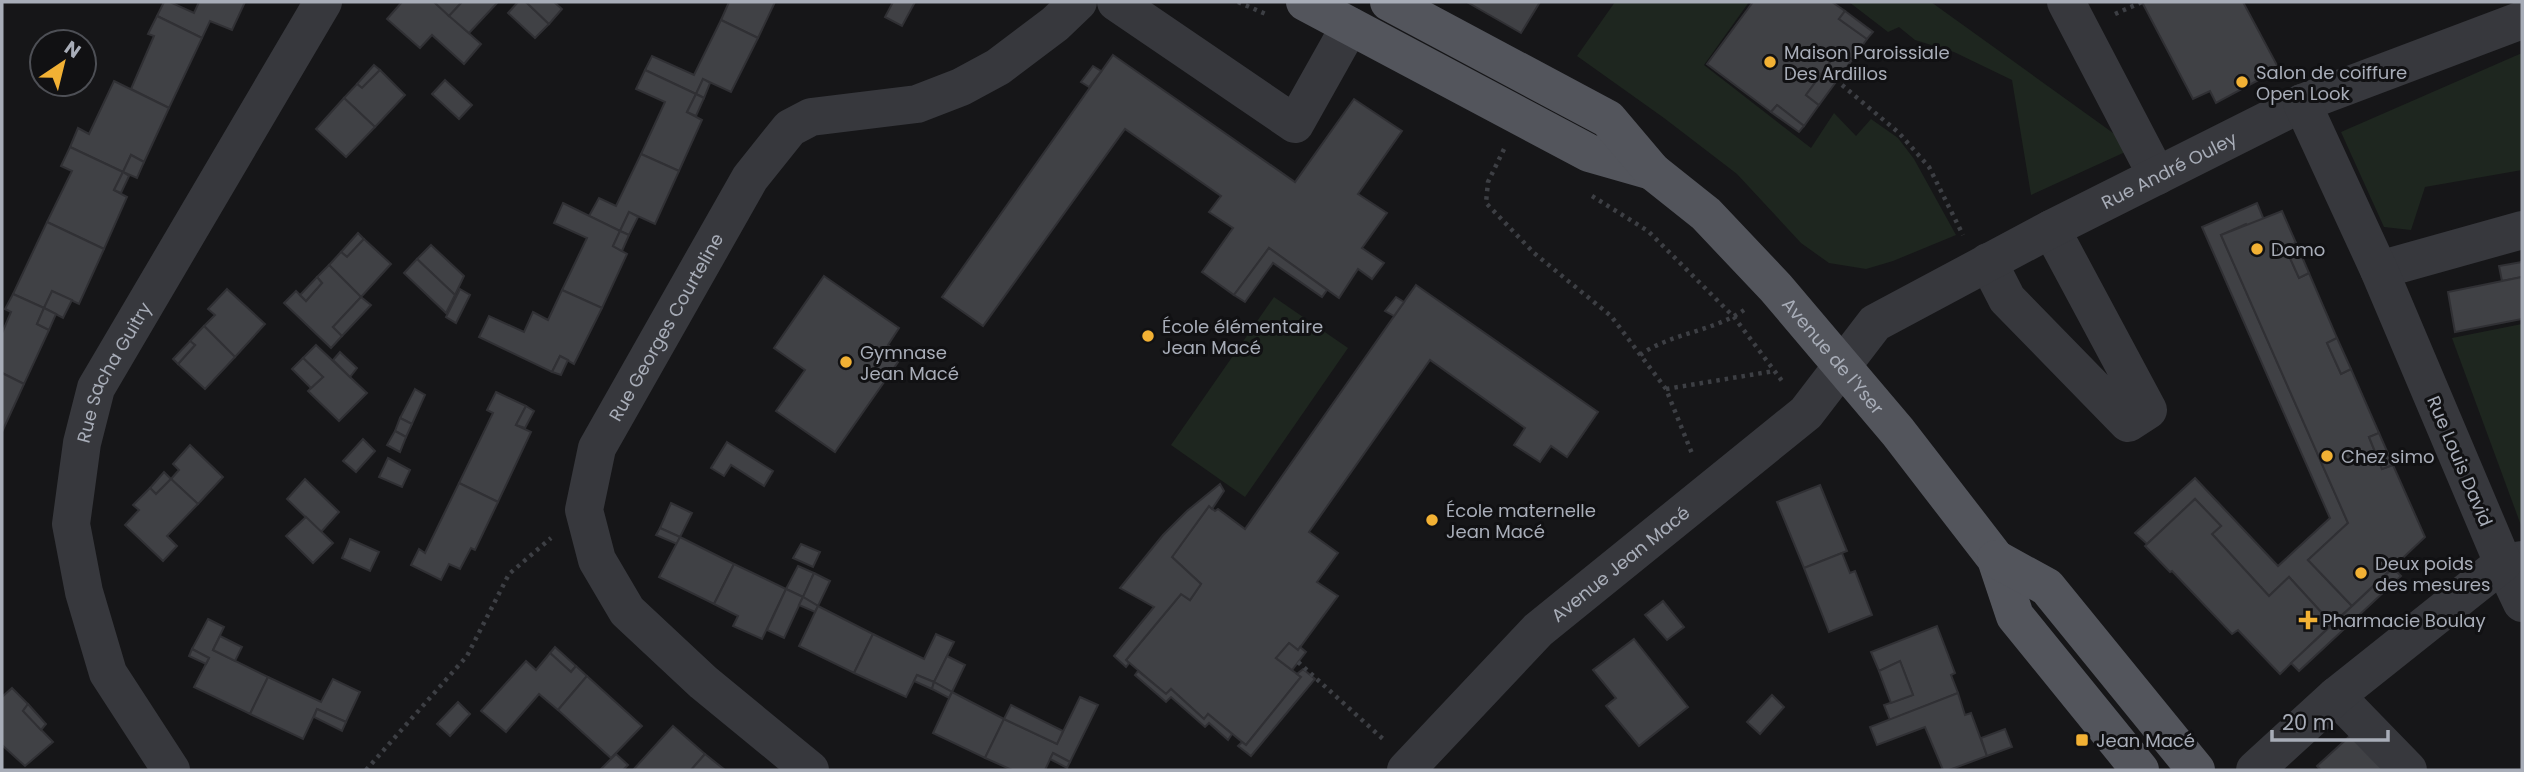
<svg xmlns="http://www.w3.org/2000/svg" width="2524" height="772" viewBox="0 0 2524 772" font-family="Poppins,sans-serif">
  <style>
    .green { fill: #1e261f }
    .building { fill: #404145; stroke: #303034; stroke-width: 2 }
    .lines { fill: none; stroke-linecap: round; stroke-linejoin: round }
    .path { stroke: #3d3f44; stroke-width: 4.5; stroke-dasharray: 3.5 5; stroke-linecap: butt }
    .minor { stroke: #37383d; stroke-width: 38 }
    .major { stroke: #53555c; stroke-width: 38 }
    .poi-dot { fill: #f2b134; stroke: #111113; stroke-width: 2.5 }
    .labels { text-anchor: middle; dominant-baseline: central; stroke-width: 6; stroke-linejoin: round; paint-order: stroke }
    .poi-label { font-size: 18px; fill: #a8adb8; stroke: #111113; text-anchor: start }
    .street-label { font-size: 18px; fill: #a8adb8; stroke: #111113 }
  </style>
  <rect width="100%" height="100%" fill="#161618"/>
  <g class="green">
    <polygon points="1615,2 1749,2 1704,65 1811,148 1834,113 1856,136 1871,119 1898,138 1914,159 1956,235 1893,261 1866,269 1829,263 1801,243 1737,174 1664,118 1577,56"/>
    <polygon points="1849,2 1931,2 2134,148 2031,195 2012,80 1954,52 1915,40 1899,27 1888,32"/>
    <polygon points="2522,53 2522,170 2425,187 2411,230 2384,227 2341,132"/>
    <polygon points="1274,297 1348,348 1245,497 1171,445"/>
    <polygon points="2522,324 2522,528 2452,338"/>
  </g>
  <g class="building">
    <polygon points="164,2 170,2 194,13 199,2 245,2 232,30 210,21 202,38 157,16"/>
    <polygon points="402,2 434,2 481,44 464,64 432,35 420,48 387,19"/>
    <polygon points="434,2 462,2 449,16"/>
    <polygon points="462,2 498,2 469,33 449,16"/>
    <polygon points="518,2 526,2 549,24 535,38 508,13"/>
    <polygon points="526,2 554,2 562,9 549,24"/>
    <polygon points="729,2 775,2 758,38 721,20"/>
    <polygon points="893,2 915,2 902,26 885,17"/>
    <polygon points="1467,2 1540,2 1521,33"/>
    <polygon points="1753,2 1832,2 1845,11 1839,19 1867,39 1852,60 1839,50 1806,95 1819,105 1804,126 1777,105 1771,112 1707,64"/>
    <polygon points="2142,2 2243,2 2279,69 2216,103 2210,91 2193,99"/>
    <polygon points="1845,11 1873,32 1867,39 1839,19"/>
    <polygon points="157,16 202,38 169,108 131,89 154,36 148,34"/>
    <polygon points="721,20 758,38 731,92 703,79 696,94 645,70 652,56 694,75"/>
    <polygon points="1839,50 1852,60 1819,105 1806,95"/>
    <polygon points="1113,55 1295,182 1354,99 1402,131 1358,194 1387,213 1362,248 1384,263 1372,279 1358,269 1339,298 1269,248 1234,295 1202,272 1233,228 1209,212 1221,196 1125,129 983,326 942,297"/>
    <polygon points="374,65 380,70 362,88 357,84"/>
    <polygon points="1093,66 1101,71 1089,87 1081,82"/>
    <polygon points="380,70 405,95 375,127 344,98 357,84 362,88"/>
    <polygon points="645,70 696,94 687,112 702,120 679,171 641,154 665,102 636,89"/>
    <polygon points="703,79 710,83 704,98 696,94"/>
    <polygon points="445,80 472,105 459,119 432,94"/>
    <polygon points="114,81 169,108 144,162 131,155 123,172 70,147 78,128 89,134"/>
    <polygon points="696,94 704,98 696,116 687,112"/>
    <polygon points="344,98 375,127 346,157 316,129"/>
    <polygon points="1777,105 1804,126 1799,132 1771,112"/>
    <polygon points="70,147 123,172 114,190 127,197 104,249 47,222 72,171 61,166"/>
    <polygon points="641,154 679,171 655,224 629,212 620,231 589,216 599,198 616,206"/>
    <polygon points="131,155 144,162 137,178 123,172"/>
    <polygon points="123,172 129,176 121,193 114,190"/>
    <polygon points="563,203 620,231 613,246 627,254 602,308 562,290 587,238 554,223"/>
    <polygon points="2257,203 2264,220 2248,226 2246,224 2221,235 2348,523 2308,560 2352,606 2332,624 2289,577 2269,596 2212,534 2221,526 2195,499 2147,544 2135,533 2195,478 2278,566 2330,518 2202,227"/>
    <polygon points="2282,211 2296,243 2285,247 2299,278 2309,273 2337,338 2327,343 2341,374 2351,369 2379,433 2369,437 2382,469 2393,465 2425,537 2352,606 2308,560 2348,523 2221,235"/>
    <polygon points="629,212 638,217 629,235 620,231"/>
    <polygon points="47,222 104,249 79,304 52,291 44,308 13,294"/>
    <polygon points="620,231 629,235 622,251 613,246"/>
    <polygon points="358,233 364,239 347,257 341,252"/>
    <polygon points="364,239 391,264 361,297 329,265 341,252 347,257"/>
    <polygon points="2296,243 2309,273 2299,278 2285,247"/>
    <polygon points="431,245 464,276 455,295 417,259"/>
    <polygon points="1269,248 1327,290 1322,297 1273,263 1245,302 1234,295"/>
    <polygon points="417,259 455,295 446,313 404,273"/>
    <polygon points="2522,262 2522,277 2502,281 2499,266"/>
    <polygon points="329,265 361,297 333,327 342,336 331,348 284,303 296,291 306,301 322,283 317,277"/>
    <polygon points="824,276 899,328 888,345 903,355 835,452 776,411 805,370 774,348"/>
    <polygon points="317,277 322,283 306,301 300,295"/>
    <polygon points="2522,277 2522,319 2455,332 2448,292"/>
    <polygon points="1416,285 1598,412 1567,457 1551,446 1540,462 1514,445 1525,428 1430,360 1309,532 1338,553 1317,582 1338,596 1298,650 1289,643 1276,658 1301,677 1246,745 1208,714 1204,719 1171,689 1166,694 1126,660 1181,594 1190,600 1201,584 1172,557 1209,506 1215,511 1218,509 1245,529"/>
    <polygon points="227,289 265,324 235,357 204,326 215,315 208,309"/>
    <polygon points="460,289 470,295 456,323 446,317"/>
    <polygon points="562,290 602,308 574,364 560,356 552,372 479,337 489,316 524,332 533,312 548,320"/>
    <polygon points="52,291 72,300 63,318 44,308"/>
    <polygon points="13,294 44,308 37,324 49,330 24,384 2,373 2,333 11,312 5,309"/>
    <polygon points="361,297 371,305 342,336 333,327"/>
    <polygon points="1396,297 1404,302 1394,316 1385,311"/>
    <polygon points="44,308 56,314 49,330 37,324"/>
    <polygon points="204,326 235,357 205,389 178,364 195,345 190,341"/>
    <polygon points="2337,338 2351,369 2341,374 2327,343"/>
    <polygon points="190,341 195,345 178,364 173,359"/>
    <polygon points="316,345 367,393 339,421 308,391 323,377 303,358"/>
    <polygon points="340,352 357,368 350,377 333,360"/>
    <polygon points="560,356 568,360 561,375 552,372"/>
    <polygon points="303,358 323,377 311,388 292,369"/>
    <polygon points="2,373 24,384 2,432"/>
    <polygon points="415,389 425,395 412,424 400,418"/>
    <polygon points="496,392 526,406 516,425 531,432 498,502 459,483 493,413 487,410"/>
    <polygon points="526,406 534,411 525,428 516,425"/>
    <polygon points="400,418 412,424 406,437 395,431"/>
    <polygon points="395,431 406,437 400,452 387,445"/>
    <polygon points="2379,433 2393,465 2382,469 2369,437"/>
    <polygon points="363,439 375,451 356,472 343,461"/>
    <polygon points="727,442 773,471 764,486 731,465 724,476 711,468"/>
    <polygon points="190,445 223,477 198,504 171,479 179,470 173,464"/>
    <polygon points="388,458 410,470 402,487 379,477"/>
    <polygon points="164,472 171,479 156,494 150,488"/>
    <polygon points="171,479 198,504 167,536 177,546 163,561 125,525 139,510 133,505 150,488 156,494"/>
    <polygon points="305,479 339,512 321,532 287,499"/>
    <polygon points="459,483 498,502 475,550 471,548 460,569 449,564 441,580 411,565 419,549 425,553"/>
    <polygon points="1220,484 1224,491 1212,509 1209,506 1172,557 1201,584 1190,600 1181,594 1126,660 1129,663 1126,667 1114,656 1154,607 1120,588 1163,535 1187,511"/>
    <polygon points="1820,485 1847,551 1804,568 1777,502"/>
    <polygon points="2195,499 2221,526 2212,534 2269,596 2289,577 2332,624 2280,674 2238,630 2232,634 2172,571 2170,572 2145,546"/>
    <polygon points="671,503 692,513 680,537 660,528"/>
    <polygon points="306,517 333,543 313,563 286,536"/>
    <polygon points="660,528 680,537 677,544 656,535"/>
    <polygon points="680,537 734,564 714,604 659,577"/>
    <polygon points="350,539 379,552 370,571 342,558"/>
    <polygon points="801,544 820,552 813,567 793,558"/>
    <polygon points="1842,553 1850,573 1855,571 1872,615 1829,632 1804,568"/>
    <polygon points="734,564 786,589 762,639 733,626 738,616 714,604"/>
    <polygon points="798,566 814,573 803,597 786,589"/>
    <polygon points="2393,568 2401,576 2299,671 2291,663"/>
    <polygon points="814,573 830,581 818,606 803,597"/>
    <polygon points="786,589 803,597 784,638 767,630"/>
    <polygon points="803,597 818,606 815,612 799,605"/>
    <polygon points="1663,601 1684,627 1667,640 1645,615"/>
    <polygon points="818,606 873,634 854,673 799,646"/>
    <polygon points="208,619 224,627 213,650 268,677 250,714 194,687 209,658 192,649"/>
    <polygon points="1937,626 1955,673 1951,675 1958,693 1890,720 1884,705 1913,695 1900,661 1879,671 1871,652"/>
    <polygon points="873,634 924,659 936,634 954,642 934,682 917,675 906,697 854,673"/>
    <polygon points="220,636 242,647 235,661 213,650"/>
    <polygon points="1634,639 1688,707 1639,746 1606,706 1616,698 1593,670"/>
    <polygon points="1289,643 1298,650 1300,647 1306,652 1292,670 1276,658"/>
    <polygon points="555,647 576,666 571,672 550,653"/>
    <polygon points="192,649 209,658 206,664 189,656"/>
    <polygon points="550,653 571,672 576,666 587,676 558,710 539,694 506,732 481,711 526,661 536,670"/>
    <polygon points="947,656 965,665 952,692 934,682"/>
    <polygon points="1900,661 1913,695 1891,703 1879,671"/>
    <polygon points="1303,669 1315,679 1251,756 1238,746 1242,742 1246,745 1301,677 1297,674"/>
    <polygon points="1138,671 1166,694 1171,689 1204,719 1208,714 1232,734 1228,740 1209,723 1205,727 1171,697 1166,702 1135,675"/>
    <polygon points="917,675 934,682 932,689 914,681"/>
    <polygon points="587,676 642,726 611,758 558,710"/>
    <polygon points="268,677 321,702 333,679 360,692 346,722 317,709 303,739 250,714"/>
    <polygon points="934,682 952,692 949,698 932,689"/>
    <polygon points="12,688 28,704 23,711 53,742 25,766 2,745 2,697"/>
    <polygon points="952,692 1004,719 985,758 933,733"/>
    <polygon points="1958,693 1965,715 1971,713 1987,756 1949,770 1943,770 1925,727 1877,745 1870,727"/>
    <polygon points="1772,695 1784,707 1760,734 1747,722"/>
    <polygon points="1080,697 1098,705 1070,762 1053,753 1045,770 1012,770 985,758 1004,719 1057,744"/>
    <polygon points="458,702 470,714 450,736 437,724"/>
    <polygon points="28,704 46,724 41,730 23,711"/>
    <polygon points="1011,705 1063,731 1057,744 1004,719"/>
    <polygon points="317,709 346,722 342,731 314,717"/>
    <polygon points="673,726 705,754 691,770 633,770"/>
    <polygon points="2005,729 2012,747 1987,756 1981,738"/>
    <polygon points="2351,735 2384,770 2321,770 2317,766"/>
    <polygon points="1053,753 1070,762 1067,768 1050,759"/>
    <polygon points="616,754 628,765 623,770 600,770"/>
    <polygon points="705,754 725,770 691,770"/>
  </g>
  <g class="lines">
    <g class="path">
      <polyline points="1238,2 1268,15"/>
      <polyline points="2115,14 2142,2"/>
      <polyline points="1842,85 1899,133 1929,167 1963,235"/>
      <polyline points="1504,149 1488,182 1486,203 1534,253 1611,316 1666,389 1693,456"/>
      <polyline points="1592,196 1648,231 1734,317 1782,381"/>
      <path d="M1640,355C1671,333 1712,332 1744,310"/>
      <polyline points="1666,389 1774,371"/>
      <polyline points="1298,662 1383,739"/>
      <polyline points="366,770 467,656 509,574 551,538"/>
    </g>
    <g class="minor">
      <polyline points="1116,2 1295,124 1350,26"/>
      <polyline points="2066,2 2157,176"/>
      <polyline points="1988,262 2007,299 2128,423 2148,410 2051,229"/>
      <polyline points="2379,270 2522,230"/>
      <polyline points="2522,560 2503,563 2522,603"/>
      <polyline points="2336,696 2408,770"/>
      <path id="s1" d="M171,770L108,673L84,592L71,524L82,443L96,388L323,2"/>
      <path id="s2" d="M810,770L703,682L627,611L597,560L584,510L597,448L750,178L790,128L811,117L917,104L961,87L998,67L1055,24L1078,2"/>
      <path id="s3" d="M1406,770L1538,630L1806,413L1875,323L2051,229L2302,103L2522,20"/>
      <polyline points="2255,770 2336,696 2503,563 2379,270 2302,103"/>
    </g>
    <g class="major">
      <polyline points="1305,2 1589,153 1652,171"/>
      <path id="s4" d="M1389,2L1608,119L1652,171L1706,214L1776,288L1898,432L1996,559L2015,616L2140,770"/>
      <polyline points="1996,559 2047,587 2196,770"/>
    </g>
  </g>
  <g class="poi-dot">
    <circle cx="1770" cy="62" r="7"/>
    <circle cx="2242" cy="82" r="7"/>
    <circle cx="2257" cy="249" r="7"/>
    <circle cx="1148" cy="336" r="7"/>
    <circle cx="846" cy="362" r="7"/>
    <circle cx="2327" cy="456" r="7"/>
    <circle cx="1432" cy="520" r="7"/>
    <circle cx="2361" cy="573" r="7"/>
    <path d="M2304.5 609.5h7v7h7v7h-7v7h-7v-7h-7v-7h7z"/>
    <rect x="2075" y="733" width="14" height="14" rx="3.5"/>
  </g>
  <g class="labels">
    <g class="poi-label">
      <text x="1784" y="52">Maison Paroissiale<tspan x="1784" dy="21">Des Ardillos</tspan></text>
      <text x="2256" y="72">Salon de coiffure<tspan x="2256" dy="21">Open Look</tspan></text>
      <text x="2271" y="249">Domo</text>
      <text x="1162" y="326">École élémentaire<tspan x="1162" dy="21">Jean Macé</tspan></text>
      <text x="860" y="352">Gymnase<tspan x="860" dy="21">Jean Macé</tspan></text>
      <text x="2341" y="456">Chez simo</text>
      <text x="1446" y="510">École maternelle<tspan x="1446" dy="21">Jean Macé</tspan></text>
      <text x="2375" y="563">Deux poids<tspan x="2375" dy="21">des mesures</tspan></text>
      <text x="2322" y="620">Pharmacie Boulay</text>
      <text x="2096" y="740">Jean Macé</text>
    </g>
    <g class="street-label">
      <text stroke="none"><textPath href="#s3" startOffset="982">Rue André Ouley</textPath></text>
      <text stroke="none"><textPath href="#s2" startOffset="556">Rue Georges Courteline</textPath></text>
      <text stroke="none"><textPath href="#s4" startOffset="576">Avenue de l'Yser</textPath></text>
      <text stroke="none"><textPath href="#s1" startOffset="429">Rue Sacha Guitry</textPath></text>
      <text transform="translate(2460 461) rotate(67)">Rue Louis David</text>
      <text stroke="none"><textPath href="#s3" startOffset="298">Avenue Jean Macé</textPath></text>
    </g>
  </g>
  <rect width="2524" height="772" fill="none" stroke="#a8adb8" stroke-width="7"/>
  <g transform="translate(63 63) rotate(35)"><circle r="33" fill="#111113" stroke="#4d4f55" stroke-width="2"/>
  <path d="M0-5L12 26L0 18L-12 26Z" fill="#f2b134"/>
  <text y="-10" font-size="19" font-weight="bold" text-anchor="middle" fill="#a8adb8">N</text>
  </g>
  <path d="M2272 730v10h116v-10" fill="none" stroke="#a8adb8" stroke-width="3.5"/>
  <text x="2282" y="730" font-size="21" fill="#a8adb8" stroke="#111113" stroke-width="5" paint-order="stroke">20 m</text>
</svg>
